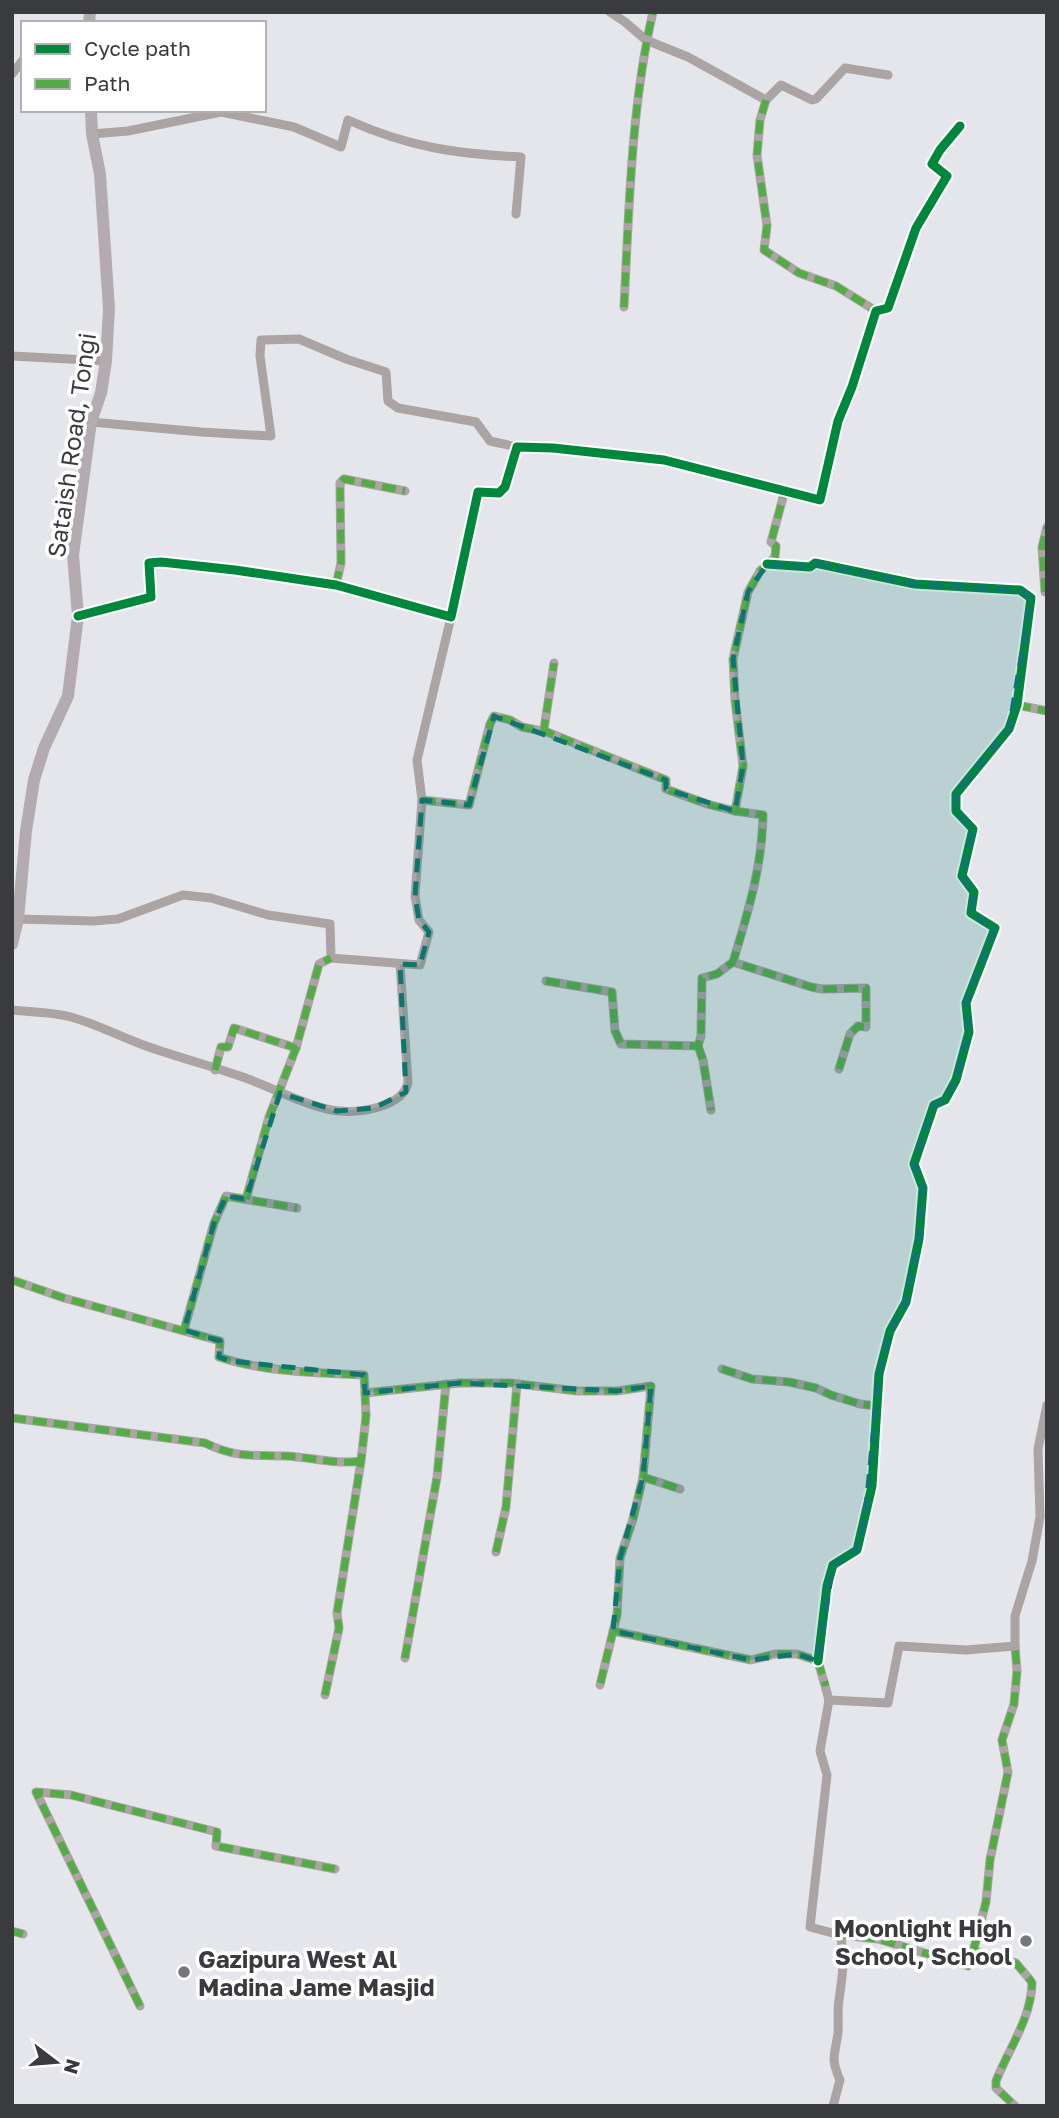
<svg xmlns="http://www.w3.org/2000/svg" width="1059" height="2118" viewBox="0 0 1059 2118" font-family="'Golos Text',sans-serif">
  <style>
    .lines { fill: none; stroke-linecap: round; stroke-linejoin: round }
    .street { stroke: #aca3a5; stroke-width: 9 }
    .secondary { stroke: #b4abb0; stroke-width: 12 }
    .quiet { stroke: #55ac46; stroke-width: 7; stroke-dasharray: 14 7; stroke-linecap: butt }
    .cycleway-casing { stroke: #fff; stroke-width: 13 }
    .cycleway { stroke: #00873e; stroke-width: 9 }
    .marked { fill: #0f766e; fill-opacity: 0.2; stroke: #0f766e; stroke-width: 5; stroke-dasharray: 14 9; stroke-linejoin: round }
    .poi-dot { fill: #76777c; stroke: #fff; stroke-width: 2.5 }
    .labels { text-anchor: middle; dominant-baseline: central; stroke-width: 7; stroke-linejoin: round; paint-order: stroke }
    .street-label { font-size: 24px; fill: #3a3b3f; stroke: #fff }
    .poi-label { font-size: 24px; font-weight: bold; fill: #3a3b3f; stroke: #fff; text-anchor: end }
  </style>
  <rect width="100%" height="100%" fill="#e5e6ec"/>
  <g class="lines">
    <g class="street">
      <polyline points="610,12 625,22 646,40 688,57 766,100 781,85 812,100 816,99 845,68 888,75"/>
      <polyline points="12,74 23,60"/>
      <polyline points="766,100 760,120 757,155 767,226 764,250 799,273 836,286 876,311"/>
      <path d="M92,134L128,131L221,112L294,127L341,147L348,120C408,147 456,154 521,157L516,214"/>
      <path d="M624,307C629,211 631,106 653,12"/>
      <polyline points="12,356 106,361"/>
      <polyline points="91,422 201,432 271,436 260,356 261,340 299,339 346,359 386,372 388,401 398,408 476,422 490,441 517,447"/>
      <polyline points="767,564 810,567 815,563 915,584 1020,590 1031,598 1017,705 1009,729 956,794 956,811 973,829 962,876 974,892 971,913 995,928 966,1003 969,1032 956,1080 945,1100 934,1105 914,1164 923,1188 919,1239 906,1302 890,1331 879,1374 872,1486 857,1550 833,1565 827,1586 818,1661"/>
      <polyline points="336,585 341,563 340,483 344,479 405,491"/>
      <polyline points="1045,592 1042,547 1047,527"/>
      <polyline points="78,616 151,597 149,563 161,562 235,570 336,585 451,617 478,492 499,493 505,487 517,447 553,448 664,460 820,500 838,421 852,387 876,311 888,308 916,228 947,176 932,164 940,150 960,126"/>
      <polyline points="1017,705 1047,711"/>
      <polyline points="547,732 544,729 554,663"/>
      <polyline points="422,800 469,805 490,724 494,716 510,720 522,727 547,732 666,780 666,789 707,804 735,811 743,766 735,700 733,659 748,592 760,571 775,557 776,546 771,542 785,490"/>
      <path d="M735,811L763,815C762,868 748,912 733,962L811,987L822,989L866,988V1027L858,1026L850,1034L839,1069"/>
      <polyline points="18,919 93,921 118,919 183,895 211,898 268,915 330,924 331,958 420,965 429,932 419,920 415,896 422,800 417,760 451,617"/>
      <polyline points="546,981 612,992 615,1031 621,1044 698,1046 701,1036 702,978 717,974 733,962"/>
      <path d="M12,1010C31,1012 52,1012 71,1017C96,1024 121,1037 146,1046C180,1058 215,1067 248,1079C273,1088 313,1109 339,1111C361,1113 402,1107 408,1083L400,964"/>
      <polyline points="698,1046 703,1060 711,1110"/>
      <polyline points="215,1070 221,1047 228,1047 234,1028 296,1048"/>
      <polyline points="246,1199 269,1117 296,1048 319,964 331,958"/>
      <path d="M12,1280L64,1298L220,1341L219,1357C264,1372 316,1373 364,1375L365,1393"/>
      <polyline points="184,1330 214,1223 226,1196 297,1208"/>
      <polyline points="722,1369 752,1379 789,1382 816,1388 831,1395 860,1404 877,1406"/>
      <path d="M12,1418L205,1443C236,1458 252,1455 285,1456C311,1457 335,1465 361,1461"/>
      <polyline points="643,1477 680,1489"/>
      <polyline points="496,1552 506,1507 517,1384"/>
      <polyline points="613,1631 751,1660 775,1654 797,1654 818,1661 829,1700 888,1703 899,1646 966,1650 1015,1646 1015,1616 1032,1561 1040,1517 1038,1449 1047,1405"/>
      <polyline points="405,1658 437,1477 446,1384"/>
      <polyline points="325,1695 339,1628 337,1613 361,1461 366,1416 365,1393 460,1383 510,1383 577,1391 617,1391 651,1386 643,1477 633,1519 620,1558 617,1615 600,1685"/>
      <path d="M829,1700L820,1751L827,1775L810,1927L840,1935C846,1958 842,1977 839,2000C837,2011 839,2022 838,2033C835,2056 830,2057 840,2080L833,2106"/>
      <polyline points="12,1931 23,1934"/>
      <path d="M840,1935L878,1939L968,1966L975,1951L1016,1963C1018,1966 1031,1980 1032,1983C1031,2019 1009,2048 996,2081V2088L1015,2106"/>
      <polyline points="973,1952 986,1902 990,1860 1008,1772 1002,1740 1014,1704 1017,1671 1015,1646"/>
      <polyline points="140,2006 36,1792 71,1795 217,1832 216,1846 335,1869"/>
    </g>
    <g class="secondary">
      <polyline points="89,23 90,12"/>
      <polyline points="12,944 18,919 26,831 34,780 44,748 68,696 78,616 73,555 91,422 101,393 106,361 109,309 100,174 92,134 91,110"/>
    </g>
    <g class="quiet">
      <polyline points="766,100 760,120 757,155 767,226 764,250 799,273 836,286 876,311"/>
      <path d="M624,307C629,211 631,106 653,12"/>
      <polyline points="336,585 341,563 340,483 344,479 405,491"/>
      <polyline points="1045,592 1042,547 1047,527"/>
      <polyline points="1017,705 1047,711"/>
      <polyline points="547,732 544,729 554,663"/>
      <polyline points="422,800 469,805 490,724 494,716 510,720 522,727 547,732 666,780 666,789 707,804 735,811 743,766 735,700 733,659 748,592 760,571 775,557 776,546 771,542 785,490"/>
      <path d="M735,811L763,815C762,868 748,912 733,962L811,987L822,989L866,988V1027L858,1026L850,1034L839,1069"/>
      <polyline points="546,981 612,992 615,1031 621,1044 698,1046 701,1036 702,978 717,974 733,962"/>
      <polyline points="698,1046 703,1060 711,1110"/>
      <polyline points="215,1070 221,1047 228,1047 234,1028 296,1048"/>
      <polyline points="246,1199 269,1117 296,1048 319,964 331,958"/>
      <path d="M12,1280L64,1298L220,1341L219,1357C264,1372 316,1373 364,1375L365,1393"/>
      <polyline points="184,1330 214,1223 226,1196 297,1208"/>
      <polyline points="722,1369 752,1379 789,1382 816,1388 831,1395 860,1404 877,1406"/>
      <path d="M12,1418L205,1443C236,1458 252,1455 285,1456C311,1457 335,1465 361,1461"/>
      <polyline points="643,1477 680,1489"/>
      <polyline points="496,1552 506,1507 517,1384"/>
      <polyline points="613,1631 751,1660 775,1654 797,1654 818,1661 826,1686"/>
      <polyline points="405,1658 437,1477 446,1384"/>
      <polyline points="325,1695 339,1628 337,1613 361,1461 366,1416 365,1393 460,1383 510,1383 577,1391 617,1391 651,1386 643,1477 633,1519 620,1558 617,1615 600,1685"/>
      <polyline points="12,1931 23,1934"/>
      <path d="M840,1935L878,1939L968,1966L975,1951L1016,1963C1018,1966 1031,1980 1032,1983C1031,2019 1009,2048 996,2081V2088L1015,2106"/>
      <polyline points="973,1952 986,1902 990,1860 1008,1772 1002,1740 1014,1704 1017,1671 1015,1646"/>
      <polyline points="140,2006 36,1792 71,1795 217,1832 216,1846 335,1869"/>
    </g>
    <g class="cycleway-casing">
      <g id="cycleway">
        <polyline points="767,564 810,567 815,563 915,584 1020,590 1031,598 1017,705 1009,729 956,794 956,811 973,829 962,876 974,892 971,913 995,928 966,1003 969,1032 956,1080 945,1100 934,1105 914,1164 923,1188 919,1239 906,1302 890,1331 879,1374 872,1486 857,1550 833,1565 827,1586 818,1661"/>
        <polyline points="78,616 151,597 149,563 161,562 235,570 336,585 451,617 478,492 499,493 505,487 517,447 553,448 664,460 820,500 838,421 852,387 876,311 888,308 916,228 947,176 932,164 940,150 960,126"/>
      </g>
    </g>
    <use href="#cycleway" class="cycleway"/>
  </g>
  <path class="marked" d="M815,563L915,584L1020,590L1031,598L1009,729L956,794V811L973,829L962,876L974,892L971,913L995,928L966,1003L969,1032L956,1080L945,1100L934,1105L914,1164L923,1188L919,1239L906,1302L890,1331L879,1374L865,1518L857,1550L833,1565L818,1661L797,1654L751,1660L613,1631L620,1558L643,1477L651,1386L617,1391L460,1383L365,1393L364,1375L230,1361L219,1357L220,1341L184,1330L214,1223L226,1196L246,1199L280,1093L337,1111L374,1108L406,1092L400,964L420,965L429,932L419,920L415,896L422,800L469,805L494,716L666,780V789L735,811L743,766L733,659L748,592L767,564L810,567Z"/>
  <g class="poi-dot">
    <circle cx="1026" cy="1941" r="7"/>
    <circle cx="184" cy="1972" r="7"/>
  </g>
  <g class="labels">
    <g class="street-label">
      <text transform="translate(71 445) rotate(-82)">Sataish Road, Tongi</text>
    </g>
    <g class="poi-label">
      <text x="1012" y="1927">Moonlight High<tspan x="1012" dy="28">School, School</tspan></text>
      <text x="198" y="1958" text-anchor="start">Gazipura West Al<tspan x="198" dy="28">Madina Jame Masjid</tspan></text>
    </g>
  </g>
  <rect width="1059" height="2118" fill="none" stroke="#3a3b3f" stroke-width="28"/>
  <rect x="21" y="21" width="245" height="91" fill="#ffffff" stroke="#b0b1b2" stroke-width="2"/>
  <rect x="35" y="44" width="35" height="10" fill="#00873e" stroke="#b0b1b2" stroke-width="2"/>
  <text x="84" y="56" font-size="21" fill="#3a3b3f">Cycle path</text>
  <rect x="35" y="79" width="35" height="10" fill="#55ac46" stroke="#b0b1b2" stroke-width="2"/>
  <text x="84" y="91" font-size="21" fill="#3a3b3f">Path</text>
  <g transform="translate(56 2062) rotate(106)" stroke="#ffffff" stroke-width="5" paint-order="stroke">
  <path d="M0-5L12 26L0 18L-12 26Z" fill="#3a3b3f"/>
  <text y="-10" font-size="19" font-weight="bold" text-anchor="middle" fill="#3a3b3f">N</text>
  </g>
</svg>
